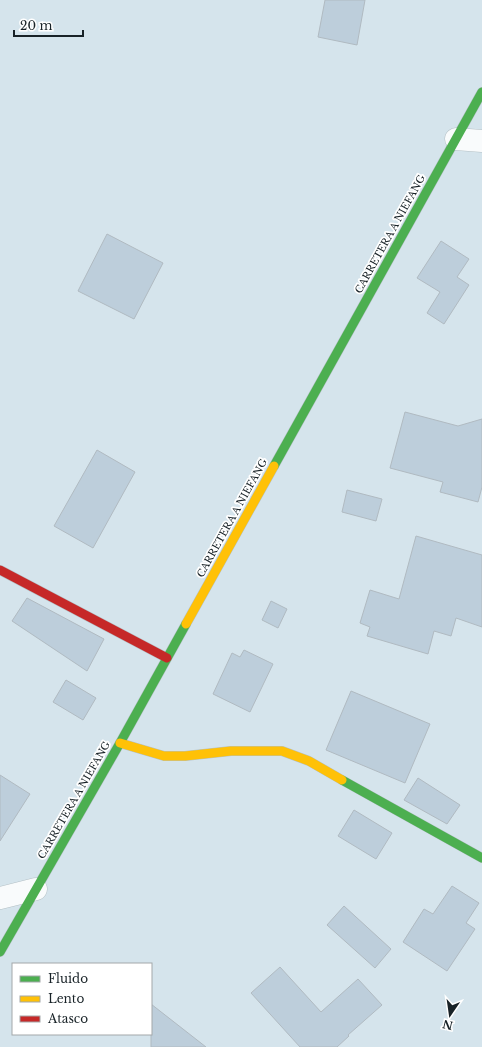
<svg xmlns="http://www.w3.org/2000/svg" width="482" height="1047" viewBox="0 0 482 1047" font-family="'Libre Baskerville',serif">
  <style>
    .building { fill: #bdcedb; stroke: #b0bac1 }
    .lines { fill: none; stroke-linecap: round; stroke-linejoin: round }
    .street-casing { stroke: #b4c0c5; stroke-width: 23 }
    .fast-casing { stroke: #b4c0c5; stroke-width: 10 }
    .slow-casing { stroke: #b4c0c5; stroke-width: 10 }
    .jam-casing { stroke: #b4c0c5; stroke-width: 10 }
    .street { stroke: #f9fbfc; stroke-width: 22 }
    .fast { stroke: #4caf50; stroke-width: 9 }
    .slow { stroke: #ffc107; stroke-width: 9 }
    .jam { stroke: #c62828; stroke-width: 9 }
    .labels { text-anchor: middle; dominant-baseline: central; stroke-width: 3.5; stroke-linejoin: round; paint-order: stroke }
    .street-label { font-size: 10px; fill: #182227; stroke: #fff }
  </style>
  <rect width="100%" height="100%" fill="#d5e4ec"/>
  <g class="building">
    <polygon points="325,0 365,0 357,45 318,37"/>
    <polygon points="107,234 163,263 134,319 78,291"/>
    <polygon points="441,241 469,259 457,277 469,285 444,324 427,313 440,292 417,278"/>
    <polygon points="405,412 458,426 482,419 482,487 478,502 440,492 443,482 390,468"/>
    <polygon points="97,450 135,472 93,548 54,526"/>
    <polygon points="347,490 382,499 376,521 342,512"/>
    <polygon points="416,536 482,555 482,627 456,618 451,636 434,631 428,654 367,636 370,627 360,623 370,590 399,599"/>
    <polygon points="27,598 104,639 87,671 12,621"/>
    <polygon points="271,601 287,609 278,628 262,620"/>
    <polygon points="244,650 273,664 250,712 213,694 232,653 240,657"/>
    <polygon points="66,680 96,698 83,720 53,702"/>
    <polygon points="351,691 430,724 405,783 326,750"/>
    <polygon points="0,775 30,794 0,841"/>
    <polygon points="418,778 460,805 447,824 404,800"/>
    <polygon points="354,810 392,833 376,859 338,836"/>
    <polygon points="452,886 479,903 466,923 475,929 447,971 403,942 424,909 433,914"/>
    <polygon points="344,906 391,949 375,968 327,925"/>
    <polygon points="280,967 321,1012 358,979 382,1005 348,1035 349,1036 337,1047 300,1047 251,993"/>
    <polygon points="151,1004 206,1047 151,1047"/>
  </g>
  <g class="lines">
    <g class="street-casing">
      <g id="street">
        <polyline points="456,139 482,141"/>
        <polyline points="0,898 36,889"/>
      </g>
    </g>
    <g class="fast-casing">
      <g id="fast">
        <polyline points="274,466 482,92"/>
        <polyline points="342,780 482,858"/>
        <polyline points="0,952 120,743 186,624"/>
      </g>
    </g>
    <g class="slow-casing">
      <g id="slow">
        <polyline points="186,624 274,466"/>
        <polyline points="120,743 164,756 185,756 231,751 282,751 309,761 342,780"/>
      </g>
    </g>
    <g class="jam-casing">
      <polyline id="jam" points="0,570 167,658"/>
    </g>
    <use href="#street" class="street"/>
    <use href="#fast" class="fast"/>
    <use href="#slow" class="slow"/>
    <use href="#jam" class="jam"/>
  </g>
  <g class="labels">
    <g class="street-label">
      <text transform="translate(390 234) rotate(-61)">CARRETERA A NIEFANG</text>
      <text transform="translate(232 518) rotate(-61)">CARRETERA A NIEFANG</text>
      <text transform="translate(74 800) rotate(-60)">CARRETERA A NIEFANG</text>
    </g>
  </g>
  <rect x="12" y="963" width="140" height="72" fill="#ffffff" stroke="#a3a7a9"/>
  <rect x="20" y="976" width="20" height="6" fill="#4caf50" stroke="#a3a7a9"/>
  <text x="48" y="983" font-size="12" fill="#182227">Fluido</text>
  <rect x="20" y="996" width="20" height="6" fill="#ffc107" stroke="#a3a7a9"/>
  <text x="48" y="1003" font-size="12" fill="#182227">Lento</text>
  <rect x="20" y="1016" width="20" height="6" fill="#c62828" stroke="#a3a7a9"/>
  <text x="48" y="1023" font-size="12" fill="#182227">Atasco</text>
  <g transform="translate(450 1015) rotate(193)" stroke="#ffffff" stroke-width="3" paint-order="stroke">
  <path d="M0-3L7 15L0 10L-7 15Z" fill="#182227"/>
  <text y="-6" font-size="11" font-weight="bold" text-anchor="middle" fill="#182227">N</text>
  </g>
  <path d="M14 30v6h69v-6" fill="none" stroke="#182227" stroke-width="2"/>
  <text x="20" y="30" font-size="12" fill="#182227" stroke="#ffffff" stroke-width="3" paint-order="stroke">20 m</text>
</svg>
